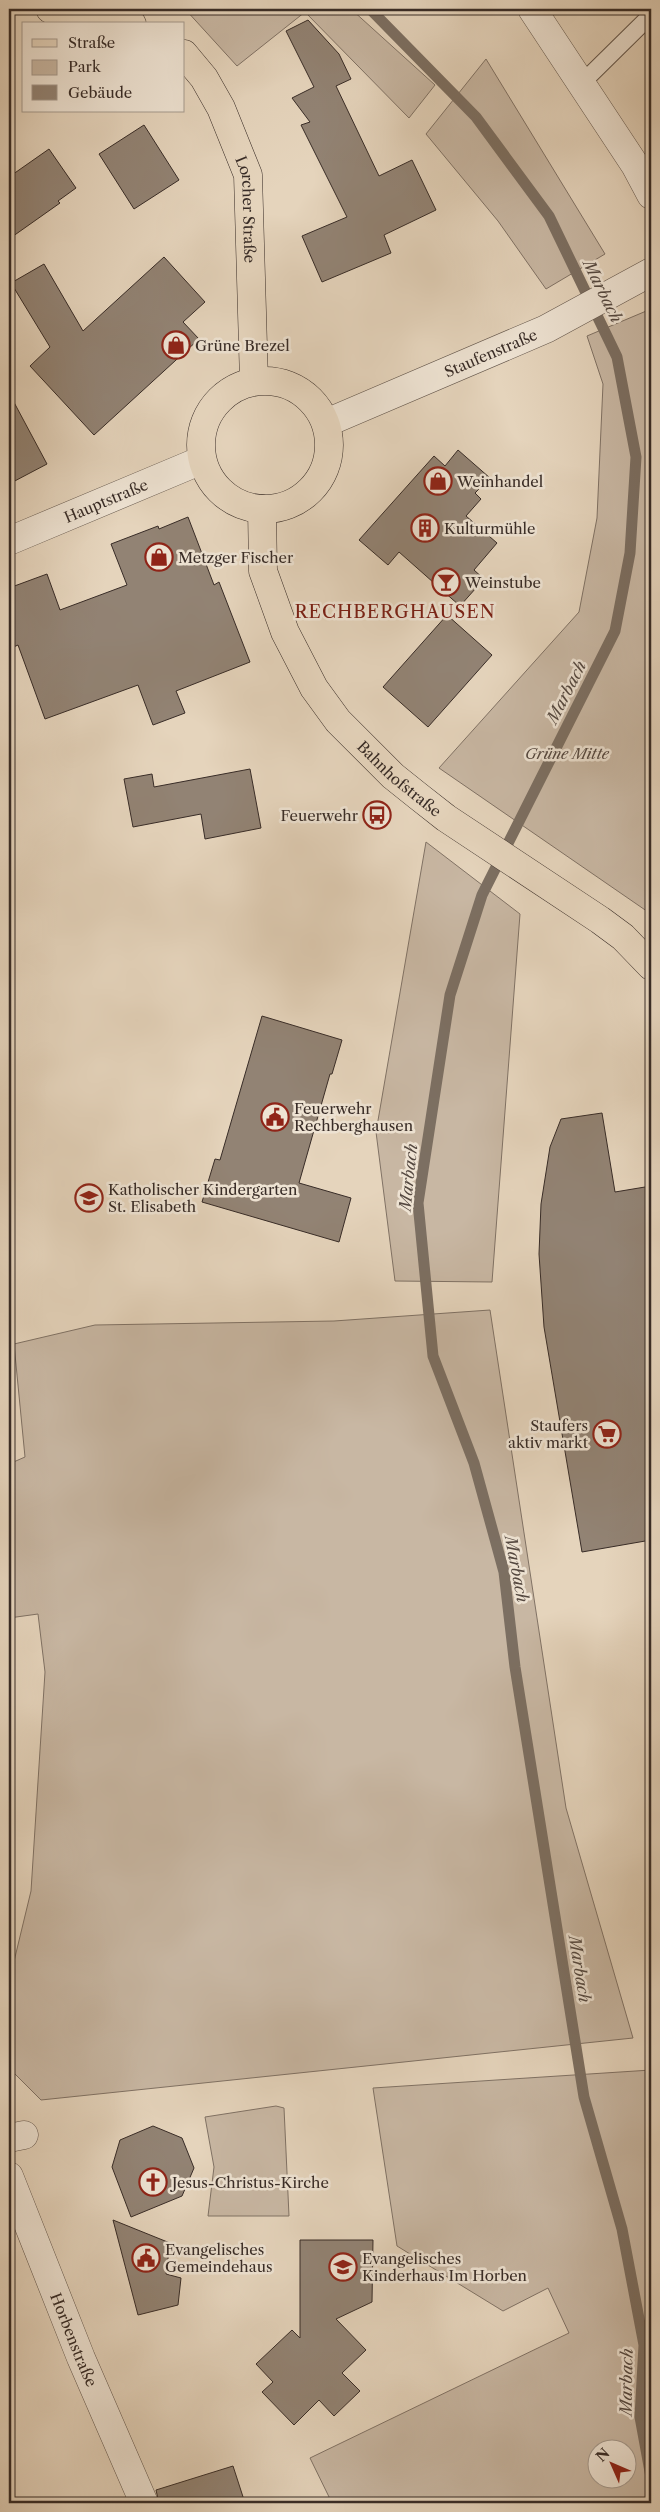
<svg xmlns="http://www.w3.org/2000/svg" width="660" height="2512" viewBox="0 0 660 2512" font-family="'Libre Caslon Text',serif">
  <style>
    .green { fill: #c8b7a3; stroke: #807265; fill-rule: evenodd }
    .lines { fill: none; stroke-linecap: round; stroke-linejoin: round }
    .stream { stroke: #7c6f62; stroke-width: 11 }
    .building { fill: #928374; stroke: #382c27 }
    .service-casing { stroke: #63564c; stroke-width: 18 }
    .minor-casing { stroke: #63564c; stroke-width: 29 }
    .tertiary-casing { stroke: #63564c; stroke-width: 29 }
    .primary-casing { stroke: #382c27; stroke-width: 29 }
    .service { stroke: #eee3d3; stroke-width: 16 }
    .minor { stroke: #eee3d3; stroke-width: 28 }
    .tertiary { stroke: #eee3d3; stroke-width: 28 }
    .primary { stroke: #e5d4bc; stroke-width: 28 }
    .labels { text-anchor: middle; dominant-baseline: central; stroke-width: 5; stroke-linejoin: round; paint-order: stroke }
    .street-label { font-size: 15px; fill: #382c27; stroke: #eee3d3 }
    .poi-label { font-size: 15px; fill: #382c27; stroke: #eee3d3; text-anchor: start }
    .park-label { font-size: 15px; font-style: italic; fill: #554840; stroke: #eee3d3 }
    .water-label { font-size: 16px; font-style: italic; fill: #544840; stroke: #eee3d3 }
    .quarter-label { font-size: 18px; letter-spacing: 1px; fill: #7a1f14; stroke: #eee3d3 }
  </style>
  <rect width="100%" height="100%" fill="#e5d4bc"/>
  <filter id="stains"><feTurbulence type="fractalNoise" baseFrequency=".004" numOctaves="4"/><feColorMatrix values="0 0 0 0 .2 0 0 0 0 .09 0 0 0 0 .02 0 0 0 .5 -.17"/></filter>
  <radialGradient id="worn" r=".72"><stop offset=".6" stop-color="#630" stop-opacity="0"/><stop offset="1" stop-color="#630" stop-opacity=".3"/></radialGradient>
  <g class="green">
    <polygon points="185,9 351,9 435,85 409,118 305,12 237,66"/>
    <polygon points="486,59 605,254 546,289 498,221 426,134"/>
    <polygon points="651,309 651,914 439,768 579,612 597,518 603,384 587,336"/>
    <polygon points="426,842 520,914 492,1282 395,1281 376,1132"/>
    <polygon points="490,1310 566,1808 633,2038 41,2100 9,2068 9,1982 31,1891 45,1672 38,1614 9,1618 9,1464 25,1457 14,1344 95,1325 334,1321"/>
    <path d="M651,2070V2503H332L310,2458L569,2333L548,2288L503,2311L397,2246L373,2088ZM598,2450H628V2480H598Z"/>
    <polygon points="276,2106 284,2108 289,2216 208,2216 214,2167 205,2117"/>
  </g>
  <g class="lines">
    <polyline class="stream" points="370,9 476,117 549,216 617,357 636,457 630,553 615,631 482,895 450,995 418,1203 433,1356 474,1463 504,1572 515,1667 584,2097 622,2229 644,2345 640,2417 651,2477"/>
  </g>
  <g class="building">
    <polygon points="308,20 339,54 351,79 336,86 379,176 412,160 436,210 384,235 391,253 322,282 302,236 347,217 301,125 310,122 292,98 314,87 286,31"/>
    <polygon points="144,125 179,180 134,209 99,154"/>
    <polygon points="49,149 76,188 58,201 60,203 9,239 9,177"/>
    <polygon points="164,257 205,302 183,322 199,339 94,435 30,366 50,347 11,283 44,264 83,331"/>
    <polygon points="9,393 47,464 9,484"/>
    <polygon points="458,450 490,478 475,493 481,499 466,516 497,543 474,570 484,579 460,606 399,552 388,565 359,540 434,456 445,466"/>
    <polygon points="188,517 214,585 219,582 250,662 176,691 185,713 153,725 138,685 45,719 18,645 9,649 9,588 47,574 60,610 127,585 111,544 158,526 159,529"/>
    <polygon points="447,615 492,655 428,727 383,687"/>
    <polygon points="250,769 261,828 205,839 201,814 133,827 124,779 152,774 154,787"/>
    <polygon points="262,1016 342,1040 332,1074 330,1074 299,1183 351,1198 339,1242 202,1202 215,1159 220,1160"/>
    <polygon points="602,1113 615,1192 651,1186 651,1540 582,1552 544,1327 539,1254 541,1204 550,1147 561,1119"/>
    <polygon points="153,2126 182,2138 194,2168 182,2196 131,2217 112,2167 120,2140"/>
    <polygon points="113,2220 170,2243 166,2274 181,2278 178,2305 138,2315"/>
    <polygon points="300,2240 373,2240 372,2302 336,2319 366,2350 342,2373 360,2391 334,2416 319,2400 294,2425 262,2392 273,2382 256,2364 292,2330 300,2338"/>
    <polygon points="233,2466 245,2503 159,2503 156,2490"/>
  </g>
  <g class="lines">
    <g class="service-casing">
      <polyline id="service" points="582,83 651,15"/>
    </g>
    <g class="minor-casing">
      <g id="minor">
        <polyline points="532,9 635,165 651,195"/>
        <path id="s1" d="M326,423L546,329L651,272"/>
        <polyline points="9,2138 24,2135"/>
        <path id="s2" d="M9,2176L81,2358L144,2503"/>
      </g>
    </g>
    <g class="tertiary-casing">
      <g id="tertiary">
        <path id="s3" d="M9,541L202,460"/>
      </g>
    </g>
    <g class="primary-casing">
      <g id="primary">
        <polyline points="50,9 132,24"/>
        <path id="s4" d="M184,54L204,78L221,108L248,175L254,381"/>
        <circle cx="265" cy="445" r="64"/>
        <path id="s5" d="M262,509L263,571L285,632L314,688L338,721L393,776L418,796L446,818L600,920L623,937L651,966"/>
      </g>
    </g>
    <use href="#service" class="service"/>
    <use href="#minor" class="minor"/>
    <use href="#tertiary" class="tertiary"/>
    <use href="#primary" class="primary"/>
  </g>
  <defs>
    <g id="shop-ring" transform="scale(1.4375)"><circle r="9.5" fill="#eee3d3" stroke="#8f2418" stroke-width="1.5"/><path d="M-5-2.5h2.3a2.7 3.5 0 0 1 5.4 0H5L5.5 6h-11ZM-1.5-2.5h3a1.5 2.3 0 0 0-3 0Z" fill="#8f2418"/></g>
    <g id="building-ring" transform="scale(1.4375)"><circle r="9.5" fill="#eee3d3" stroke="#8f2418" stroke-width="1.5"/><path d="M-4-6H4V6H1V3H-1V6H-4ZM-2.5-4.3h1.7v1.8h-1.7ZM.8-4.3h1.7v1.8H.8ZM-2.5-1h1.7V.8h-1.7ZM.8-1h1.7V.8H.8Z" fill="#8f2418"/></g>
    <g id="bar-ring" transform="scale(1.4375)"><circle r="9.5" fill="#eee3d3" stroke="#8f2418" stroke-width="1.5"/><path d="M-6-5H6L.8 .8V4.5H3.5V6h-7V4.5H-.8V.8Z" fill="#8f2418"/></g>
    <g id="bus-ring" transform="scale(1.4375)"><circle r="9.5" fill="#eee3d3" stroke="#8f2418" stroke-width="1.5"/><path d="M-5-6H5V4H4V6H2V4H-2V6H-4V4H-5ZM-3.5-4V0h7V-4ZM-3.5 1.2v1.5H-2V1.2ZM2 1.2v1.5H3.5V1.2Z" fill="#8f2418"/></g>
    <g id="civic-ring" transform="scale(1.4375)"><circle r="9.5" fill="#eee3d3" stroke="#8f2418" stroke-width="1.5"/><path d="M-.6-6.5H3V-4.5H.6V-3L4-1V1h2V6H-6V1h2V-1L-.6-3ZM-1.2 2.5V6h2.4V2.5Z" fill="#8f2418"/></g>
    <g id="school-ring" transform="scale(1.4375)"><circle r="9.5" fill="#eee3d3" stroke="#8f2418" stroke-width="1.5"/><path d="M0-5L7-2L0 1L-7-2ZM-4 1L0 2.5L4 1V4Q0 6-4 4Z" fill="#8f2418"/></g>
    <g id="supermarket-ring" transform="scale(1.4375)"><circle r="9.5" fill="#eee3d3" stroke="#8f2418" stroke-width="1.5"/><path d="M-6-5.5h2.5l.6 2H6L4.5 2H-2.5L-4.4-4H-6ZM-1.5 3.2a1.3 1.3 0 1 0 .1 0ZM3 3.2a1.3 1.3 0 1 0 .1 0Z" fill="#8f2418"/></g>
    <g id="church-ring" transform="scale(1.4375)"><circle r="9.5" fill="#eee3d3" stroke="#8f2418" stroke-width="1.5"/><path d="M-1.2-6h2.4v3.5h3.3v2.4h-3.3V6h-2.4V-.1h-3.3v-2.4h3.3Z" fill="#8f2418"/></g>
  </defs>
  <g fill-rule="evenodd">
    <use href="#shop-ring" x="176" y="345"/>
    <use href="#shop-ring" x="438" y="481"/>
    <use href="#building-ring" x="425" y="528"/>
    <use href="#shop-ring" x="159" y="557"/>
    <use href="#bar-ring" x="446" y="582"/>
    <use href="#bus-ring" x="377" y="815"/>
    <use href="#civic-ring" x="275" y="1117"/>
    <use href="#school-ring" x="89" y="1198"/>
    <use href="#supermarket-ring" x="607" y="1434"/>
    <use href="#church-ring" x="153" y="2182"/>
    <use href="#civic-ring" x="146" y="2258"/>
    <use href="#school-ring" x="343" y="2267"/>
  </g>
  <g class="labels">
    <g class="street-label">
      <text stroke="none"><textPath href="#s4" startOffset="172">Lorcher Straße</textPath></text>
      <text stroke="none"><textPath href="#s1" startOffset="179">Staufenstraße</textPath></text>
      <text stroke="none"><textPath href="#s3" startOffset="105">Hauptstraße</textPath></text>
      <text stroke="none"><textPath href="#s5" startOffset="315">Bahnhofstraße</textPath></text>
      <text stroke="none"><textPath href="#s2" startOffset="176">Horbenstraße</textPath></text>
    </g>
    <g class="poi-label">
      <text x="195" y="345">Grüne Brezel</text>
      <text x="457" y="481">Weinhandel</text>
      <text x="444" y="528">Kulturmühle</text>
      <text x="178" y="557">Metzger Fischer</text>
      <text x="465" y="582">Weinstube</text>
      <text x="358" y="815" text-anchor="end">Feuerwehr</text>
      <text x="294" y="1108">Feuerwehr<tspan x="294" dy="17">Rechberghausen</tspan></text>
      <text x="108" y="1189">Katholischer Kindergarten<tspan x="108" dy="17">St. Elisabeth</tspan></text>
      <text x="588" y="1425" text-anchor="end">Staufers<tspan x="588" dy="17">aktiv markt</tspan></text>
      <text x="172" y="2182">Jesus-Christus-Kirche</text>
      <text x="165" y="2249">Evangelisches<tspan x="165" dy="17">Gemeindehaus</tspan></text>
      <text x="362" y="2258">Evangelisches<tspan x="362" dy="17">Kinderhaus Im Horben</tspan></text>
    </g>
    <g class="park-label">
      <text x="567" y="753">Grüne Mitte</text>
    </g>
    <g class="water-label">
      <text transform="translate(603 291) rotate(64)">Marbach</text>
      <text transform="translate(566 692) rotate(-63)">Marbach</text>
      <text transform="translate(408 1177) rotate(-84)">Marbach</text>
      <text transform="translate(517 1569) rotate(79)">Marbach</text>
      <text transform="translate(580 1969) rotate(81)">Marbach</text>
      <text transform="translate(626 2382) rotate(-89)">Marbach</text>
    </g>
    <g class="quarter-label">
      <text x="395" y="612">RECHBERGHAUSEN</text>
    </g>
  </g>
  <rect width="660" height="2512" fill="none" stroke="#e5d4bc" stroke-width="30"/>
  <rect x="10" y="10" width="640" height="2492" fill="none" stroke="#382c27" stroke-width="2.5"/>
  <rect x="15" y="15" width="630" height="2482" fill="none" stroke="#382c27"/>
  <rect x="22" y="22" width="162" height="90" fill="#eee3d3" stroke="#a59a8e"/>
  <rect x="32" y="39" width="25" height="8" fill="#e5d4bc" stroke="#a59a8e"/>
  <text x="68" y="48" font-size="15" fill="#382c27">Straße</text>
  <rect x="32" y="60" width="25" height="15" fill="#c8b7a3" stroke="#a59a8e"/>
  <text x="68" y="72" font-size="15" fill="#382c27">Park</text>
  <rect x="32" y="85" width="25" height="15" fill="#928374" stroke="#a59a8e"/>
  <text x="68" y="98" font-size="15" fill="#382c27">Gebäude</text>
  <g transform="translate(612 2464) rotate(315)"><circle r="24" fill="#eee3d3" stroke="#a59a8e"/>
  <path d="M0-4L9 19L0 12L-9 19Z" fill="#8f2418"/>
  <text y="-8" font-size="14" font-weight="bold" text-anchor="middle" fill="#382c27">N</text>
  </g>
  <rect width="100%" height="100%" filter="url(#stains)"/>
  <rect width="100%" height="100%" fill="url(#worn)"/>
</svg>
